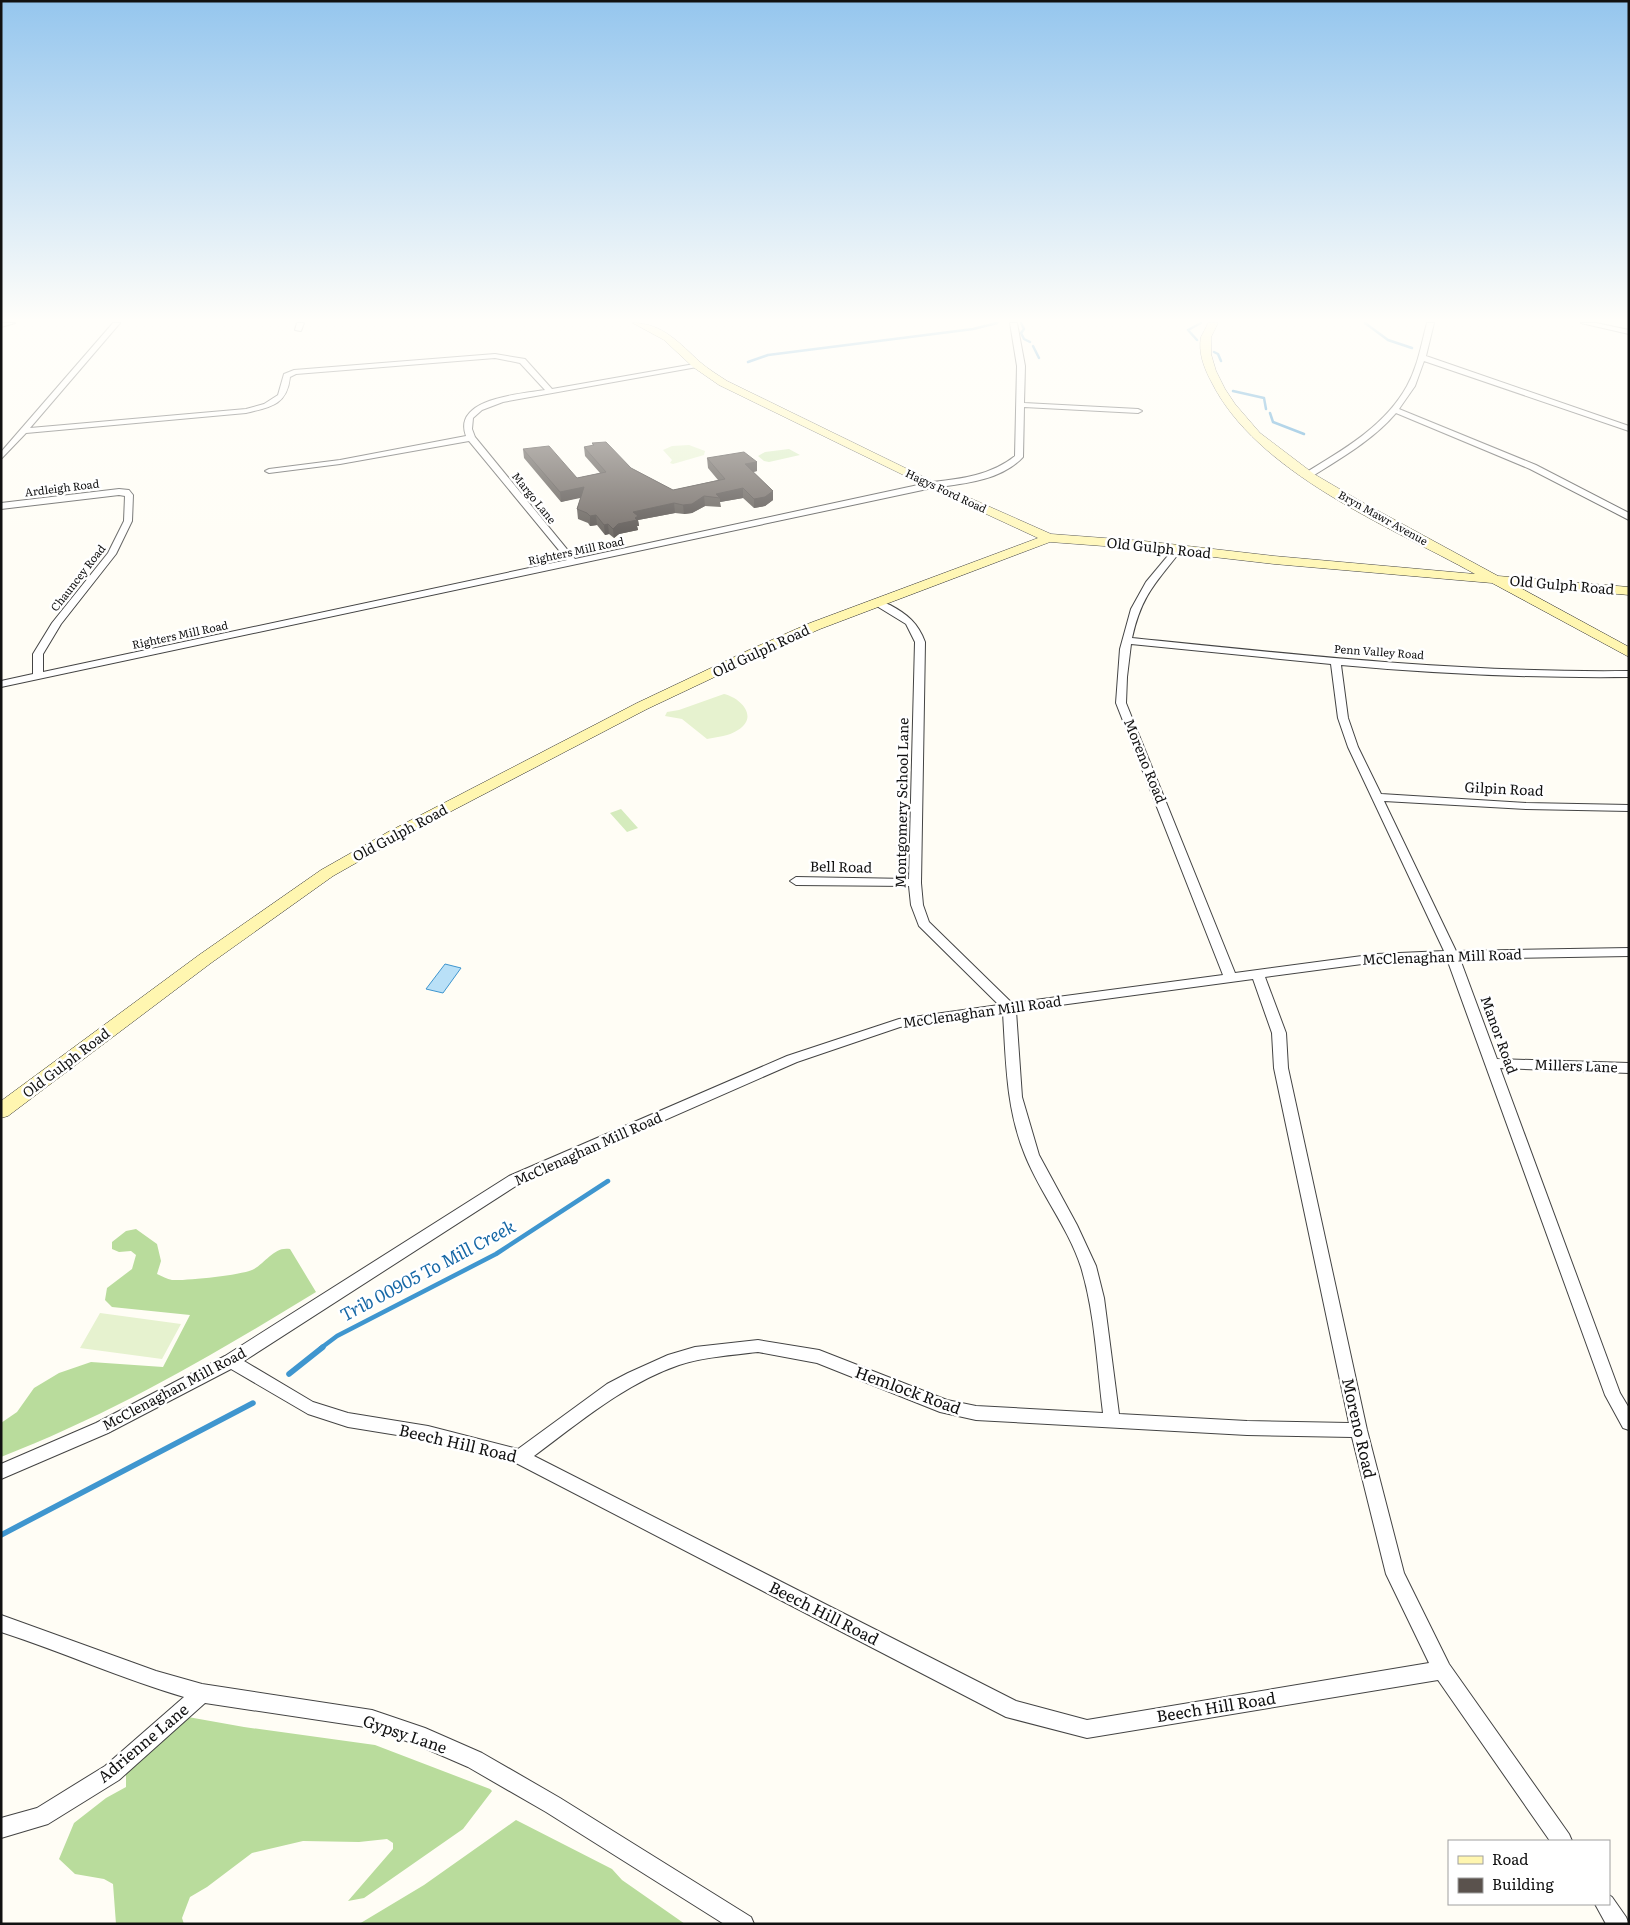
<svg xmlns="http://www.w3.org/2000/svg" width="1630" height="1925" font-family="Literata,serif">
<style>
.green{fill:#d5ebbd}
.forest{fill:#b9dc9c}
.pitch{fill:#e6f2cf}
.water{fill:#b9e0f7;stroke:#3f96cf}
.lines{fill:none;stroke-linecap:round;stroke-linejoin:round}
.stream-far2{stroke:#3f96cf;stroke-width:2.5}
.stream-far1{stroke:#3f96cf;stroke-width:4.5}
.stream{stroke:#3f96cf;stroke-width:5.5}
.street-casing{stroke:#444;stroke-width:2}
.secondary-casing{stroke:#333;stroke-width:1}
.street{fill:#fff;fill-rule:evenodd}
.secondary{fill:#fff6b0;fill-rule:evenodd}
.wall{fill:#4d4742}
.shaded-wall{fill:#3f3936}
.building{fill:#5a524d;stroke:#3f3936}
.labels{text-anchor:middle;stroke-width:5;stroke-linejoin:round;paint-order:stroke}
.far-street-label{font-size:11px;fill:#111;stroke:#fff}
.street-label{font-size:14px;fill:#111;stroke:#fff}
.near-street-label{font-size:16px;fill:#111;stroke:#fff}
.near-water-label{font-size:18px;font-style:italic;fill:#1768a6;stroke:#fff}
</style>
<rect width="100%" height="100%" fill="#fffdf5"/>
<path class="green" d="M789 449 800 455 769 462 764 461 758 456 765 452Z
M621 809 638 828 627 832 610 813Z"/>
<path class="forest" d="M136 1229 157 1244 161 1261 157 1274C162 1276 167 1279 172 1280 184 1281 245 1275 254 1269 266 1262 275 1246 290 1249L316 1292C215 1354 112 1414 1 1457V1423L17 1412 34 1388 59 1373 91 1362 163 1367 190 1315 112 1307 105 1300 107 1288 132 1269 136 1255 131 1251 119 1252 112 1249V1242L126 1231Z
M188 1717 244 1727 375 1745 490 1789 492 1791 463 1829 364 1898 348 1901 393 1849V1843L387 1839 359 1842 303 1841 252 1853 207 1887 190 1897 182 1918 184 1924H116L113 1884 104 1879 75 1874 59 1859 74 1823 106 1798 126 1787V1774Z
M516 1820 612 1869 622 1880 685 1924H359L424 1885Z"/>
<path class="pitch" d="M689 445 705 451 704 455 673 464 670 463 672 460 663 450 672 446Z
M724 694C741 698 759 717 738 730 729 736 718 737 707 739L682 719 665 716 667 712 679 710Z
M100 1313 181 1324 162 1359 80 1348Z"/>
<path class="water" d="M445 964 461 968 443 993 426 989Z"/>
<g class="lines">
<path class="stream-far2" d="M1021 323 1024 329 1021 333 1024 339 1030 342
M1365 323 1388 340 1412 348
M1197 340 1188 330 1201 323
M1033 346 1039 358
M1214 352 1218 354 1221 361
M748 362 768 355 973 329 997 323
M1233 391 1264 398 1266 409
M1270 413 1273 422 1304 434"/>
<path class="stream-far1" d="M321 1348 337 1336 496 1254 608 1181"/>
<path class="stream" d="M289 1374 323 1347
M1 1535 253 1403"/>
<g class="street-casing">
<path id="street" d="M1 323H15L1 327Z
M113 323H120L30 428 246 409 264 404 278 395 284 374 294 370 495 354 525 359 552 389 700 363V367H697L503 402 482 410 473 418 472 429 475 437 575 559 932 482C962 479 991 475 1015 456L1017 366 1010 323H1017L1025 366 1024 403 1138 409 1142 411 1138 413 1024 407 1023 457C1001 481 962 484 932 488L1 687V681L33 674V654L52 623 108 553 124 521 125 496 119 495 1 509V503L119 489 129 490 133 495 132 521 116 554 61 624 43 654V672L567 560 469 441 340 464 269 473 265 471 269 469 340 460 466 436C452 398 521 394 545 390L520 363 495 358 296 374 290 377C287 405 271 407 246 413L26 433 1 459V452Z
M297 323H304L301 331 295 330Z
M1427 323H1434L1426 356 1629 426V431L1424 361 1415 386 1399 409 1536 465 1629 513V520L1530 469 1396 413C1373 440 1341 458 1311 477H1305V473C1343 450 1385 426 1407 386 1418 366 1421 345 1427 323Z
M1581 323H1596L1629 330V334Z
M1179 545 1183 548C1157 582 1142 593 1132 638 1298 655 1462 673 1629 671V677C1533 678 1437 674 1341 665L1348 718 1358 747 1381 794 1526 803 1629 805V811L1526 809 1384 801 1456 951 1629 948V956L1460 959 1497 1059 1629 1063V1073L1500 1068 1620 1393 1629 1408V1430L1623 1428 1605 1395 1447 959 1377 962 1265 977 1286 1033 1288 1068 1367 1430 1404 1573 1449 1664 1569 1834 1572 1841H1550L1438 1680 1087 1738 1006 1717 516 1463 428 1440 348 1427 308 1414 231 1369 108 1433 1 1479V1464L96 1423 225 1356 509 1176 787 1056 899 1019 999 1005 919 926 911 905 909 886 796 885 790 881 796 877 909 879 915 642 906 624 875 605V601C881 600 884 603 890 605 907 614 918 623 925 642L921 883 923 905 929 922 1012 1003 1223 975 1116 703 1120 649 1131 609 1146 582 1176 546ZM1131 644 1331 664 1338 718 1348 747 1444 951 1377 954 1235 973 1126 703 1127 677ZM1253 979 1272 1033 1274 1068 1349 1423 1247 1421 1119 1414 1104 1298 1096 1266 1077 1225 1039 1155 1022 1097 1016 1011ZM1003 1013C1006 1061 1006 1109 1025 1155 1040 1193 1068 1227 1081 1267 1095 1313 1097 1365 1103 1413L976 1406 947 1400 819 1350 758 1340 695 1347 668 1355 628 1373 607 1384 518 1449 428 1426 348 1413 313 1402 244 1361 519 1184 797 1062 900 1027ZM758 1352 817 1363 940 1412 976 1420 1247 1435 1352 1437 1386 1574 1429 1663 1087 1720 1016 1701 534 1456C580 1422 624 1384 679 1365 704 1357 732 1355 758 1352Z
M1 1615 156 1671 202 1684 372 1710 425 1728 482 1753 560 1798 751 1917 754 1924H724L546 1812 468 1767 422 1747 372 1728 205 1703 119 1780 48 1824 1 1838V1818L37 1808 105 1766 184 1697C122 1679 63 1652 1 1632Z
M1609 1895 1612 1897 1626 1917 1629 1924H1606L1595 1904H1609Z"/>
</g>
<g class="secondary-casing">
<path id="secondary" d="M633 323C663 323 680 344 700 362 708 369 718 375 727 381L936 483 1051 534 1144 541 1274 556 1475 574C1389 526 1256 473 1211 381 1204 368 1198 352 1201 337 1203 333 1206 328 1208 323H1218L1211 337V354L1216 371 1225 389 1235 404 1260 433 1314 474 1360 501 1498 576 1629 587V595L1515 585 1629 647V657L1492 583 1274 564 1144 549 1050 542 820 629 759 656 647 709 400 838 333 876 211 963 8 1116 1 1118V1101L199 955 321 870 388 832 637 703 749 650 810 623 1038 538 928 487 719 385 693 367 664 340Z"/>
</g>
<use href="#street" class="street"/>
<use href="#secondary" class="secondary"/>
</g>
<path class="wall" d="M592 443 631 468 673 490 718 480 708 468 707 458 757 462V471L753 472 773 491V500L765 506 754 508 743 498 720 502 721 507 705 506 692 513 684 514 675 513 638 520 639 526H637L638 530 619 534 614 538 609 534 605 535 597 525 590 526 588 523 578 519 577 509 581 497 561 502 524 458 523 449 577 478 600 473 585 456 584 447 593 446Z"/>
<path class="shaded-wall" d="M757 462V471L745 474V464Z
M584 487 585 497 561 502 560 492Z
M743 488V498L720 502V498L716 494Z
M773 491V500L765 506 754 508V499Z
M704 496 705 506 692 513 684 514 683 505Z
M674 503 675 513 638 520 639 526H637L638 530 619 534 614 538 613 529 633 512Z
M596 515 597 525 590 526V516Z
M608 524 609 534 605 535 604 525Z"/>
<path class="building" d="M606 442 631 468 673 490 725 479 707 458 744 452 757 462 745 464 773 491 765 497 754 499 743 488 716 494 720 498 704 496 692 504 683 505 674 503 633 512 638 516 635 518 637 520 618 524 613 529 608 524 604 525 596 515 590 516 587 513 577 509 584 487 560 492 523 449 549 446 577 478 606 472 584 447 594 445 592 443Z"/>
<linearGradient id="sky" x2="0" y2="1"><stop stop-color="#95c6ee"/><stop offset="0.54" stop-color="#fffefa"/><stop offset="1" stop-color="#fffefa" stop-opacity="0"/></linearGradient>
<rect width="1630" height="593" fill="url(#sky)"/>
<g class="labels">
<g class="far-street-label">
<text transform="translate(62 488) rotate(-7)" y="4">Ardleigh Road</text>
<text transform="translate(946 491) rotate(25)" y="4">Hagys Ford Road</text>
<text transform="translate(534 498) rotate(51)" y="4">Margo Lane</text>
<text transform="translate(1383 518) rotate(29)" y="4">Bryn Mawr Avenue</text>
<text transform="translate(576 551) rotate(-12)" y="4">Righters Mill Road</text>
<text transform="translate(78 578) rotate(-52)" y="4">Chauncey Road</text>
<text transform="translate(180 635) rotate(-12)" y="4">Righters Mill Road</text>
<text transform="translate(1379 652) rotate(4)" y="4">Penn Valley Road</text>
</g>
<g class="street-label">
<text transform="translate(1159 548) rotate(6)" y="5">Old Gulph Road</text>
<text transform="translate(1562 585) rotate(5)" y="5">Old Gulph Road</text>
<text transform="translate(761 651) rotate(-25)" y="5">Old Gulph Road</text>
<text transform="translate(1145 761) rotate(68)" y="5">Moreno Road</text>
<text transform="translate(1504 789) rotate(3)" y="5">Gilpin Road</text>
<text transform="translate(902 803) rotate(-89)" y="5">Montgomery School Lane</text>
<text transform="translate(400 833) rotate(-28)" y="5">Old Gulph Road</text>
<text transform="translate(841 867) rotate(1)" y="5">Bell Road</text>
<text transform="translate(1442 957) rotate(-2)" y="5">McClenaghan Mill Road</text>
<text transform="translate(982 1012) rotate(-8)" y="5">McClenaghan Mill Road</text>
<text transform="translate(1499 1035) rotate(70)" y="5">Manor Road</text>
<text transform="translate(66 1063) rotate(-37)" y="5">Old Gulph Road</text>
<text transform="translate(1576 1066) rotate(2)" y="5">Millers Lane</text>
<text transform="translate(588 1149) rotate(-24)" y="5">McClenaghan Mill Road</text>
<text transform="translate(174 1389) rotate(-28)" y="5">McClenaghan Mill Road</text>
</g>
<g class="near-street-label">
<text transform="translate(908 1390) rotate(20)" y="6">Hemlock Road</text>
<text transform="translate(1359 1428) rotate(77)" y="6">Moreno Road</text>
<text transform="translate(458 1443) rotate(13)" y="6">Beech Hill Road</text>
<text transform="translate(824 1613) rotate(27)" y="6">Beech Hill Road</text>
<text transform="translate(1216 1707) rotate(-9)" y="6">Beech Hill Road</text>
<text transform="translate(405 1734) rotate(19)" y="6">Gypsy Lane</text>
<text transform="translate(143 1743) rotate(-40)" y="6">Adrienne Lane</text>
</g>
<g class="near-water-label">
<text transform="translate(428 1271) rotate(-28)" y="6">Trib 00905 To Mill Creek</text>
</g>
</g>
<rect width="1630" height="1925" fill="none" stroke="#111111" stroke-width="5"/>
<rect x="1448" y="1840" width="162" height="65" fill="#ffffff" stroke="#a0a0a0"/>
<rect x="1458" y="1856" width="25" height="8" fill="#fff6b0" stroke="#a0a0a0"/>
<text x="1492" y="1865" font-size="15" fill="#111111">Road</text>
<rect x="1458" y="1878" width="25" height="15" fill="#5a524d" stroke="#a0a0a0"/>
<text x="1492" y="1890" font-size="15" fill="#111111">Building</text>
</svg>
